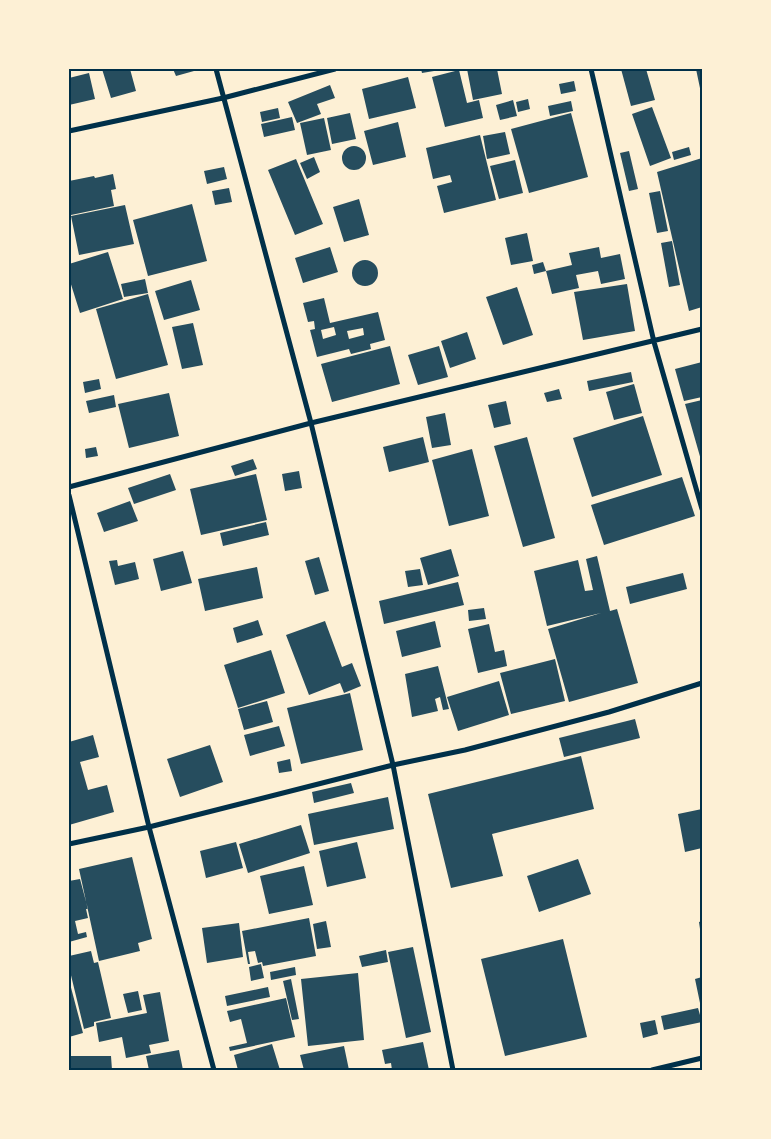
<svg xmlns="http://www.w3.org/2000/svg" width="771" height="1139" font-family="Jost,sans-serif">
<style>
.building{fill:#264d5e;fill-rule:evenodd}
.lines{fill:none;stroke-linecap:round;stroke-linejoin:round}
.minor{stroke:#003049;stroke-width:5}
.neatline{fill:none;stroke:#003049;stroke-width:2}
</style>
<rect width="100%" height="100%" fill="#fdf0d5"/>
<path class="building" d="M102 69H130L136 91 111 98Z
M173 69H193L194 71 176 76Z
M421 69H440V70L422 73Z
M467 69H497L502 94 473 100Z
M621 69H646L655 100 631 106Z
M696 69H702V92L701 93Z
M459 70 467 103 479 100 483 118 445 127 432 77Z
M89 73 95 99 69 105V78Z
M408 77 416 108 369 119 362 89Z
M574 81 576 91 561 94 559 84Z
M330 85 335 98 317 104 321 114 297 123 288 102Z
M528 99 530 109 518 112 516 102Z
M513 100 517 116 500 120 496 105Z
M571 101 573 111 550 116 548 106Z
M652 107 671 158 650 166 632 114Z
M278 108 280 118 262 122 260 112Z
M350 113 356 139 332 144 327 118Z
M571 113 588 177 529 193 511 129Z
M292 117 295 130 264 137 261 124Z
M324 118 331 150 307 155 300 123Z
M398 122 406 157 373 165 364 131Z
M505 132 510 154 487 159 483 136Z
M480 135 496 200 444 213 437 186 452 182 450 175 433 179 426 148Z
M342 158a12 12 0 1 1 24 0a12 12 0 1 1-24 0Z
M689 147 691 155 674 160 672 152Z
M629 151 638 189 629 191 620 153Z
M314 157 320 172 307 179 300 163Z
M702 158V307L689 311 657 172Z
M296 159 323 224 295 235 268 170Z
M515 160 523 193 499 199 490 166Z
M224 167 227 179 207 184 204 171Z
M113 174 116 189 111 190 114 206 71 215 69 204V181L94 176 95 178Z
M229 188 232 202 215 205 212 191Z
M660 191 668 231 657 233 649 193Z
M359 199 369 235 344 242 333 207Z
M192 204 207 261 148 276 133 220Z
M125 205 134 244 79 255 71 216Z
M527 233 533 261 511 265 505 238Z
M672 241 680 285 669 287 661 243Z
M330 247 338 272 303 283 295 258Z
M599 247 601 258 620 254 625 279 601 284 598 271 576 275 579 288 552 294 546 271 572 265 569 253Z
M108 252 123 299 80 313 69 278V264Z
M352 273a13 13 0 1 1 26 0a13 13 0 1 1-26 0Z
M543 262 546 271 534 274 532 265Z
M145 279 148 293 124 297 121 284Z
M191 280 200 310 164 320 155 291Z
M627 284 635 331 583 340 574 292Z
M517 287 533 335 503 345 486 297Z
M148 294 168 365 116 379 96 309 124 301 125 303 124 301Z
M324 298 330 323 378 312 385 340 370 344 371 349 351 354 349 349 317 357 310 330 315 329 314 321 308 322 303 303ZM334 327 336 335 323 339 321 330ZM363 328 364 335 349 339 347 331Z
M193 323 203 365 182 369 172 327Z
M467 332 476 359 450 368 441 341Z
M390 346 400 384 332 402 321 364Z
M439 346 448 377 418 385 408 355Z
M702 362V397L684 401 675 369Z
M631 372 633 382 589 391 587 381Z
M99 379 101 389 85 393 83 382Z
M634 384 642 413 614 420 606 392Z
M559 389 562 399 547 402 544 393Z
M169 393 179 436 129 448 118 404Z
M114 395 116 407 89 413 86 401Z
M702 400V459L701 460 685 404Z
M506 401 511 424 494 428 488 405Z
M445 413 451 445 432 448 426 417Z
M643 416 662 475 592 497 573 438Z
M423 437 429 462 389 472 383 447Z
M527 437 555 538 523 547 494 446Z
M96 447 98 456 86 458 85 449Z
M472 449 489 516 449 526 432 460Z
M253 459 257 469 235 476 231 466Z
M299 471 302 488 285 491 282 474Z
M170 474 176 490 134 504 128 488Z
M256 474 267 520 201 535 190 489Z
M682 477 695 516 604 545 591 505Z
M130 501 138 521 104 532 97 513Z
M266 522 269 535 223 546 220 533Z
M451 549 459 576 428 585 420 558Z
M183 551 192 583 161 591 153 559Z
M597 556 610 611 617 609 638 683 569 702 548 629 601 613 547 626 534 571 578 560 585 591 593 590 586 559Z
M319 557 329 591 315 595 305 561Z
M117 560 118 566 135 562 139 579 115 585 109 561Z
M257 567 263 598 205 611 198 579Z
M420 569 423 585 408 587 405 571Z
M683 573 687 589 630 604 626 587Z
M458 582 464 605 384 624 379 601Z
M484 608 486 619 469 621 468 610Z
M258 620 263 635 237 643 233 628Z
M325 621 342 667 352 663 361 686 344 693 340 683 309 695 286 635Z
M435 621 441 647 402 657 396 631Z
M489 624 495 652 504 650 507 666 478 673 468 629Z
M271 650 285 693 238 708 224 665Z
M555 659 565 701 511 714 500 673Z
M438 666 449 709 443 710 440 697 435 699 438 711 412 717 405 674Z
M499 681 509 715 458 731 447 697Z
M350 693 363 750 301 764 287 708Z
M267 701 273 722 244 730 238 709Z
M635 719 640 738 564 757 559 738Z
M279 726 285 746 250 756 244 735Z
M93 735 99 757 80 762 88 790 107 785 114 812 69 825V742Z
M210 745 223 782 180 797 167 759Z
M581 756 594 809 492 834 503 876 451 888 428 794Z
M290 759 292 771 279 773 277 762Z
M351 783 354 793 314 803 312 792Z
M388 797 394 829 314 845 308 814Z
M702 809V848L685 852 678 814Z
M301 825 310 853 248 873 239 844Z
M236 842 243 868 206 878 200 851Z
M357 842 366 878 327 887 319 851Z
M132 857 152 939 138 943 140 951 99 961 79 869Z
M578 859 591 894 539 912 527 876Z
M304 866 313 905 269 914 260 876Z
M80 879 88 909H86L88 918 75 921 78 934 86 932 87 937 69 942V881Z
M309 918 316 956 263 966 262 962 258 963 255 951 248 952 250 964H248L242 931Z
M326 921 331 947 317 949 313 924Z
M702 921V935L701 936 699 922Z
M239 923 243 957 207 963 202 928Z
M563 939 587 1037 505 1056 481 959Z
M413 947 431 1032 406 1038 388 952Z
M386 950 388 962 362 967 359 956Z
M91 951 94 963 98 962 111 1018 94 1022V1026L84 1029 69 967V956Z
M261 964 264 978 251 981 249 967Z
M295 967 296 975 271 980 270 972Z
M358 973 364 1040 308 1046 301 979Z
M702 977V1002L700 1003 695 979Z
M291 979 299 1019 292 1020 283 981Z
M69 980 83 1033 69 1037Z
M268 987 270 997 227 1006 225 996Z
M138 991 142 1010 128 1013 123 994Z
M160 992 169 1041 149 1045 151 1053 126 1058 122 1037 99 1042 96 1023 147 1013 143 995Z
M286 998 295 1037 230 1051 229 1047 247 1043 241 1019 230 1022 227 1011Z
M698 1008 702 1022 664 1030 661 1016Z
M655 1020 658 1034 643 1038 640 1023Z
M423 1042 429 1070H392L391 1063 385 1064 382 1050Z
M272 1044 280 1070H238L234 1055Z
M344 1046 349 1070H304L300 1055Z
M179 1050 183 1070H149L146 1056Z
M69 1056H111L112 1070H69Z"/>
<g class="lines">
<path class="minor" d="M216 69 311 423 393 765 453 1070
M591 69 654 342 702 509
M69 131 223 98 335 69
M69 487 311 423 702 329
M69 495 149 827 214 1070
M69 844 149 827 393 765 465 750 609 712 702 683
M652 1070 702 1058"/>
</g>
<rect width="771" height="1139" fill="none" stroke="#fdf0d5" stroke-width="140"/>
<rect x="70" y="70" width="631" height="999" class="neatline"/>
</svg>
